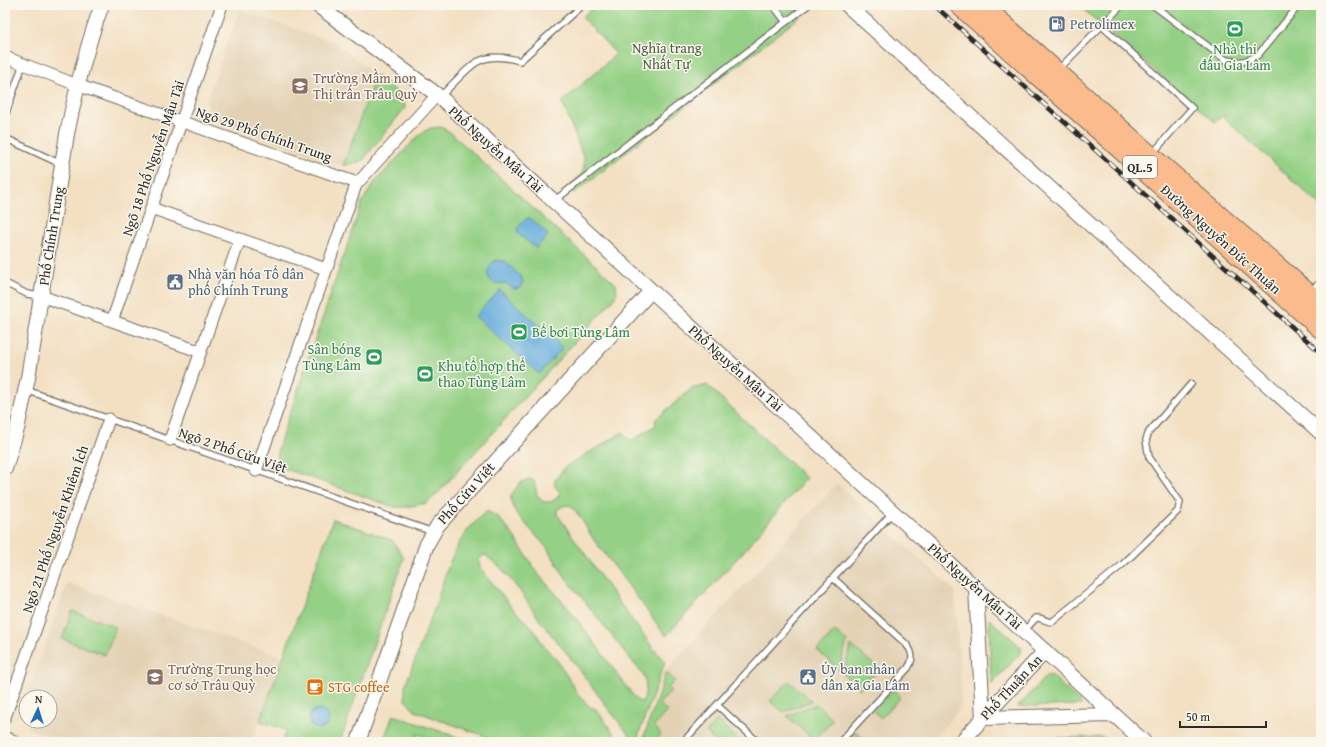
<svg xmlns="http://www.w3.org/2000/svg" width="1326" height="747" font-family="'Gentium Book Plus',serif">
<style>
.built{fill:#e3d1b4}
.green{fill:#94d085;stroke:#607e58}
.water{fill:#67aede;stroke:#496c84}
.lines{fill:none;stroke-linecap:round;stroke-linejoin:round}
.service-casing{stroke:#716a60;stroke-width:8}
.minor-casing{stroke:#716a60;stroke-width:13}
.tertiary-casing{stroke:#716a60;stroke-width:16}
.trunk-casing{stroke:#716a60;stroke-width:21}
.service{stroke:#fff;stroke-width:5.5}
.minor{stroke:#fff;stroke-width:11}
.tertiary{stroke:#fff;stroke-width:14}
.trunk{stroke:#fbbb8c;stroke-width:19}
.rail-casing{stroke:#2b2b2b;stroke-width:4.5}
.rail{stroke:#fbf7ec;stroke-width:3;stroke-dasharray:9;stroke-linecap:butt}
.labels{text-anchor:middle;stroke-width:3;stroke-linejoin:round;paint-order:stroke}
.shield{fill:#fbf7ec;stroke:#696865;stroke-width:1}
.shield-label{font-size:13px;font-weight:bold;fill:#2b2b2b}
.service-label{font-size:14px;fill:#4e5e75;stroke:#fbf7ec;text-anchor:start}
.park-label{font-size:14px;fill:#4a5d46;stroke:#fbf7ec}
.leisure-label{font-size:14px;fill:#27864d;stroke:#fbf7ec;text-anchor:start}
.education-label{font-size:14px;fill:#785e54;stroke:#fbf7ec;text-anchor:start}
.street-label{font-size:14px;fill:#2b2b2b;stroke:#fbf7ec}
.food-label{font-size:14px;fill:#c56008;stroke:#fbf7ec;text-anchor:start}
</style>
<rect width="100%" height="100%" fill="#fbf7ec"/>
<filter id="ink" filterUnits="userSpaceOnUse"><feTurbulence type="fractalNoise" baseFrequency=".025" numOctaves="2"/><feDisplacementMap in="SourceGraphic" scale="8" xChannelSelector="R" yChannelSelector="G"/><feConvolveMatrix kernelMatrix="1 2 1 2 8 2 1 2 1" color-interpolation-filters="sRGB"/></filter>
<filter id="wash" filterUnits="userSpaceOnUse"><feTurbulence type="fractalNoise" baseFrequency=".012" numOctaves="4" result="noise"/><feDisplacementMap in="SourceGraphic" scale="16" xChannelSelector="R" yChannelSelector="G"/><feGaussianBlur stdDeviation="0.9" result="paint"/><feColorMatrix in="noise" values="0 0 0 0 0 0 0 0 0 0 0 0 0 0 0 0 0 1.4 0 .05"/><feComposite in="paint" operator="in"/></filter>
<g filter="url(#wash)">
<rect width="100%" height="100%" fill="#f3e0c3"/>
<path class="built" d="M239 10 336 43 403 97 405 108 362 161 343 166 212 118 206 102Z
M837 484 955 591 962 707 930 742H642L666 672 672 664Z
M67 583 283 657 252 742H68L30 729 26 721H50V697H27Z"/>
<path class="green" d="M596 5H815L574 193 568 187C578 178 586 174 584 158L562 102 616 54 582 17Z
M1078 5H1321V206L1222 116 1215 122Z
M376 75 403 97 405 108 362 161 343 166Z
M441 127 450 132 616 284 617 292 614 299 438 493 427 503 406 507H394L283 468C278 461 277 456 278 448L362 202 374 183 421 133 431 128Z
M707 385 806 478 743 552 666 636 602 550C589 537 584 518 570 505L563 506 557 510V514L613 594 653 648 665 662 636 742H623H626L629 735 611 712 569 656 541 622 520 591 500 567 485 555 482 556 479 560 480 568 515 611 533 628 543 645 559 663 578 694 590 707 596 709 620 742H501L415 711 405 700V686C414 661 424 637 433 612 447 572 452 539 487 511L498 517 513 535 539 575 570 610 635 698 638 701 642 702C646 695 647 684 644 676L566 578 547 548 516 513 511 501V495L520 483 529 479 534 481 537 495 543 502H551L557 498 560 492 555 487V480L565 467 623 432 629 440H632L656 425 655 420 691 389Z
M333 519 392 540 404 558 340 742H282L286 730 260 721Z
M72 611 116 627 105 655 62 639Z
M989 619 1020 646 1022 649 1021 653 991 684Z
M835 631 847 641 839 670 817 650Z
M851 645 879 669 860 689 843 674Z
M666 672 675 681 668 688 671 691 659 704 667 711 654 726 661 734 654 742H642Z
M1049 675 1053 676 1082 705 1018 707 1046 676Z
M789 681 812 701 783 712 770 701Z
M892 691H896L899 694V699L881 718 873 711Z
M816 704 833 720 814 740 787 716Z
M393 715 471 742H441L417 734 414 742H383Z
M717 720 741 742H716L706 733Z
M855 731 863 738 860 742H845Z
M1102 737 1116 742H999L1005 739Z"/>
<path class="water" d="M528 218H530L547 233V237L536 248 518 234C515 228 523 221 528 218Z
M496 260 505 261 522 278C524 284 521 289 514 289 512 288 509 285 506 284 502 282 497 285 493 282 484 277 488 265 496 260Z
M500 290 563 348 539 374 475 316Z
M309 719a10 10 0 1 1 20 0a10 10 0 1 1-20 0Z"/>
</g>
<g filter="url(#ink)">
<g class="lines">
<g class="service-casing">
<path id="service" d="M773 5 786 22
M1153 5 1226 60C1240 63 1246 62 1258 55L1299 5
M1102 26 1192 108 1153 153
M1058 70 1122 5
M441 96C449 88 468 67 477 62 490 55 507 57 520 61L582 5
M5 116 23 64
M5 138 61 164
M554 201 808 5
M5 283 27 294 40 296
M26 390 433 532
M833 578 906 644C913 652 914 659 908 668L840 742
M1024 631 1036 618C1042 617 1046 622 1052 622L1122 565 1178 511 1180 502 1149 457 1146 440 1149 432 1191 384
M717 705 758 742
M683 742 893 512"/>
</g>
<g class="minor-casing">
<path id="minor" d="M5 57 77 85 357 183
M151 208 326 269
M1310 295 1321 285
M41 296 201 352
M112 321 222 5
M170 440 240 239
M256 471 356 185 437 95
M5 717 109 419"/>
</g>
<g class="tertiary-casing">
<path id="tertiary" d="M317 5 440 97 1144 742
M847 5 1321 433
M5 469 17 429 28 378 67 134C76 90 86 47 102 5
M976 588 983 718
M983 718 1114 715
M5 739 13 742
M358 742 427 544 438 525 651 291
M961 742 1045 651"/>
</g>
<g class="trunk-casing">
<path id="trunk" d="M959 5 1321 329
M982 5 1151 156 1310 295 1313 304 1321 311"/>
</g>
<use href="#service" class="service"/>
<use href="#minor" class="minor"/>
<use href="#tertiary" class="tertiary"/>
<use href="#trunk" class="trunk"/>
<g class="rail-casing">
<path id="rail" d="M934 5 1321 353"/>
</g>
<use href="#rail" class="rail"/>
</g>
</g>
<defs>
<g id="fuel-square" transform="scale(0.9)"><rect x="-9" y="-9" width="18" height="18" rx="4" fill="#5c6f8a" stroke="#fbf7ec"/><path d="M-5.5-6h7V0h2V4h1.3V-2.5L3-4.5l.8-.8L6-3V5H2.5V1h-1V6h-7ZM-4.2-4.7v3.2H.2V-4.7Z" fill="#fff"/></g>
<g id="stadium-square" transform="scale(0.9)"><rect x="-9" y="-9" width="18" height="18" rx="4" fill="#2e9e5b" stroke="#fbf7ec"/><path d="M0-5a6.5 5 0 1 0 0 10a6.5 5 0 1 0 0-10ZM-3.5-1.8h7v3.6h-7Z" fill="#fff"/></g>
<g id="school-square" transform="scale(0.9)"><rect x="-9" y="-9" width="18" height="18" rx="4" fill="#8d6e63" stroke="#fbf7ec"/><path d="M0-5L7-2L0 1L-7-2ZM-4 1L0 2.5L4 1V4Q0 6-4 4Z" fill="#fff"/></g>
<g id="civic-square" transform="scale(0.9)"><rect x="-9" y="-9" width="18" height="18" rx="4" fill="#5c6f8a" stroke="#fbf7ec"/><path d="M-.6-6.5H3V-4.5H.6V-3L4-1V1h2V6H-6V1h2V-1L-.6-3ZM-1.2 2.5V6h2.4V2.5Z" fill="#fff"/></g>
<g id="cafe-square" transform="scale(0.9)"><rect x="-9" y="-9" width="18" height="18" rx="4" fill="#e8710a" stroke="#fbf7ec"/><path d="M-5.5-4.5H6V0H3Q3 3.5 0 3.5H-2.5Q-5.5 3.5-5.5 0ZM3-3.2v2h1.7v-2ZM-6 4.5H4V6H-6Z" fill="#fff"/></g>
</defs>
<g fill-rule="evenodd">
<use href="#fuel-square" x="1057" y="24"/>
<use href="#stadium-square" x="1235" y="29"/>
<use href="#school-square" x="300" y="86"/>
<use href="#civic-square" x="175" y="282"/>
<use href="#stadium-square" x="519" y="332"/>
<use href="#stadium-square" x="374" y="357"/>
<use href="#stadium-square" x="425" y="374"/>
<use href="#school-square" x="155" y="677"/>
<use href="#civic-square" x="808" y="677"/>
<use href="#cafe-square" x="315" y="687"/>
</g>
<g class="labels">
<rect class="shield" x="1123" y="156" width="34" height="22" rx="3"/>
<g class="shield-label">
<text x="1140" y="172">QL.5</text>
</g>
<g class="service-label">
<text x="1070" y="29">Petrolimex</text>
<text x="188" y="279">Nhà văn hóa Tổ dân<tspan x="188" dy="16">phố Chính Trung</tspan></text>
<text x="821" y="674">Ủy ban nhân<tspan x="821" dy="16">dân xã Gia Lâm</tspan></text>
</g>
<g class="park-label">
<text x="667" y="53">Nghĩa trang<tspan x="667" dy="16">Nhất Tự</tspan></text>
</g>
<g class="leisure-label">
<text x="1235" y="54" text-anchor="middle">Nhà thi<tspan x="1235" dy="16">đấu Gia Lâm</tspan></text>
<text x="532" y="337">Bể bơi Tùng Lâm</text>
<text x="361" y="354" text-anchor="end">Sân bóng<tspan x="361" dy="16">Tùng Lâm</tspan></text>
<text x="438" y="371">Khu tổ hợp thể<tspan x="438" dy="16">thao Tùng Lâm</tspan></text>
</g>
<g class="education-label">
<text x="313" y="83">Trường Mầm non<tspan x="313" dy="16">Thị trấn Trâu Quỳ</tspan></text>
<text x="168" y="674">Trường Trung học<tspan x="168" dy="16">cơ sở Trâu Quỳ</tspan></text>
</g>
<g class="street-label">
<text transform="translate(264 134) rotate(19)" y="5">Ngõ 29 Phố Chính Trung</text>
<text transform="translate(496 149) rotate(42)" y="5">Phố Nguyễn Mậu Tài</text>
<text transform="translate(153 158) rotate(-71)" y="5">Ngõ 18 Phố Nguyễn Mậu Tài</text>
<text transform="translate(51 236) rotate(-81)" y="5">Phố Chính Trung</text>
<text transform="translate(1221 239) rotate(42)" y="5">Đường Nguyễn Đức Thuận</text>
<text transform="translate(736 368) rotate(42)" y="5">Phố Nguyễn Mậu Tài</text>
<text transform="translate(233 450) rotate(19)" y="5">Ngõ 2 Phố Cửu Việt</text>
<text transform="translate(466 493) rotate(-48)" y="5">Phố Cửu Việt</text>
<text transform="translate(55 529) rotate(-71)" y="5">Ngõ 21 Phố Nguyễn Khiêm Ích</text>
<text transform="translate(975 586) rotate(42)" y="5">Phố Nguyễn Mậu Tài</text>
<text transform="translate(1011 687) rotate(-47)" y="5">Phố Thuận An</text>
</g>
<g class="food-label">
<text x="328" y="692">STG coffee</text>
</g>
</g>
<rect width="1326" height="747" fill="none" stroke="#fbf7ec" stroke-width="20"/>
<g transform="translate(38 709) rotate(4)"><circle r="19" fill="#fbf7ec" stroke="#a8a59f"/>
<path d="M0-3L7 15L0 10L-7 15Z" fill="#1f6fb2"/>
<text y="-6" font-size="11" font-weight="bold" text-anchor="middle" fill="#2b2b2b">N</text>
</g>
<path d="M1180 721v6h86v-6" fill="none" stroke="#2b2b2b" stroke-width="2"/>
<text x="1186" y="721" font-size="12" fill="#2b2b2b" stroke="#fbf7ec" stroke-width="3" paint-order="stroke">50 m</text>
</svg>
